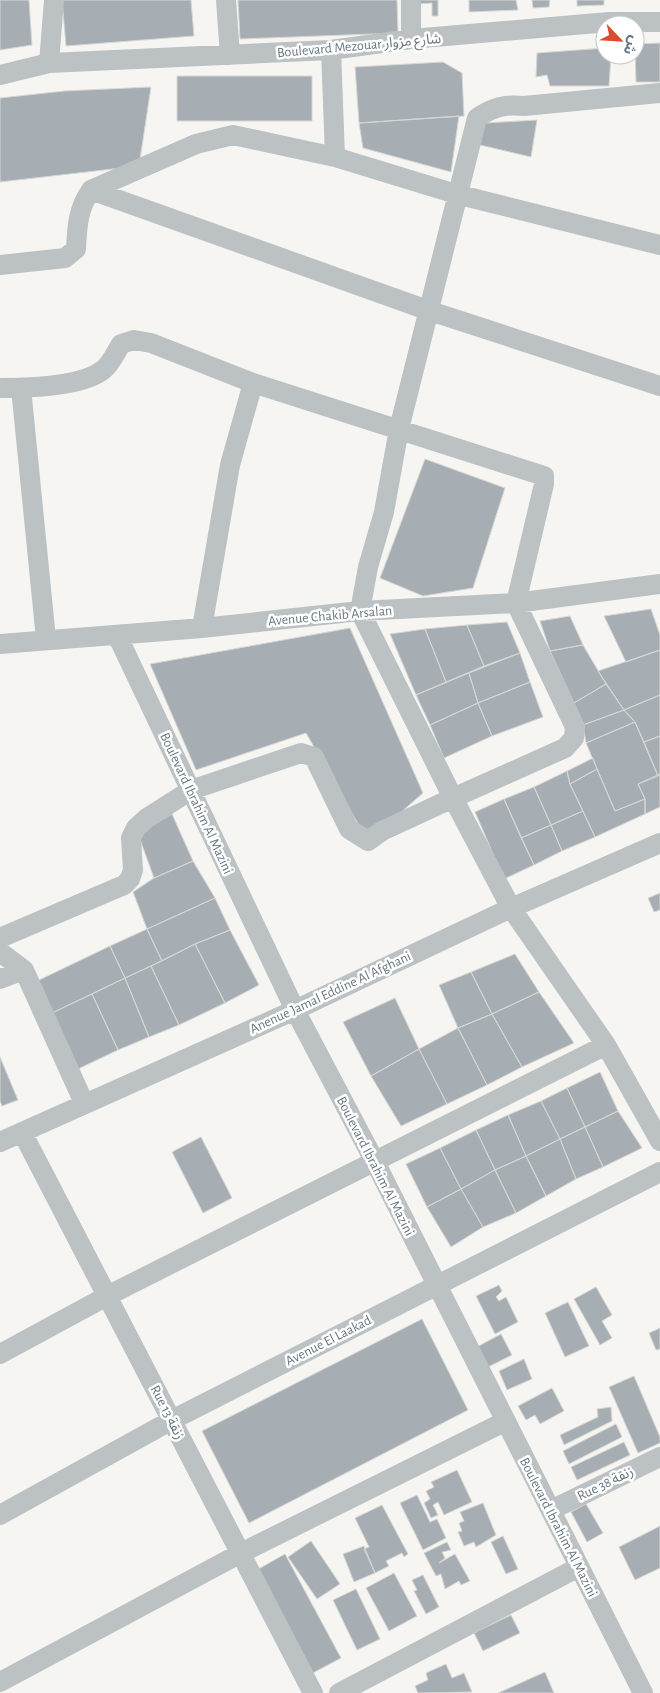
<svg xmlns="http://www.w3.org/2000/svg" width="660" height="1693" font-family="'Alegreya Sans','Noto Sans Arabic',sans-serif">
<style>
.building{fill:#a6aeb3;stroke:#d7d7d5}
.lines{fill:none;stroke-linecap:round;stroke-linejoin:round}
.street{stroke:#bcc1c4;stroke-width:20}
.labels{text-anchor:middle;stroke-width:5;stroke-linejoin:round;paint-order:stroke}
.street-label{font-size:14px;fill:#667782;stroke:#fff}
</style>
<rect width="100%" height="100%" fill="#f6f5f2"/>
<path class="building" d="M0 0H29L32 45 0 50Z
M62 0H191L194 36 66 46Z
M238 0H397L398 33 240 39Z
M420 0H438V16H432V3L419 4Z
M469 0H516L518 10 469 12Z
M532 0H550L549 7 533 8Z
M577 0H604V5L577 6Z
M660 43V82H636L635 44Z
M605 48V55H611L609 86H550L547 75 536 77 537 53Z
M443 62 462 73 464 116 359 123 355 67Z
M177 76H312V121H177Z
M151 87 139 166 0 182V98L64 91Z
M459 116 451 172 363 148 359 123Z
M537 120 531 157 480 145 485 123Z
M425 459 505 488 473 588 423 596 380 578Z
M651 609 660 635V650L626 662 604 616Z
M570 616 583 645 550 651 540 621Z
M507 622 520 653 484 666 467 625Z
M467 625 484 666 446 682 425 629Z
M350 628 423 793 368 841 306 733 196 770 150 664Z
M425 629 446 682 416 695 390 634Z
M583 645 606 684 574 703 550 651Z
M660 650V695L624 710 598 671Z
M520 653 530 682 478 703 469 673Z
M469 673 478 703 430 725 416 695Z
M530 682 543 717 492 736 478 703Z
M606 684 624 710 583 725 574 703Z
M660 695V736L644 742 635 722 624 710Z
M478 703 492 736 444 758 430 725Z
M624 710 635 722 586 743 583 725Z
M635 722 658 776 638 784 645 799 615 811 586 743Z
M660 736V774L658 776 644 742Z
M593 758 597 769 570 784 567 771Z
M597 769 615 811 645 799V814L595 837 570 784Z
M567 771 570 784 583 811 551 825 534 787Z
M660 774V807L645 814V799L638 784Z
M534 787 551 825 521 838 504 799Z
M504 799 534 865 504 879 475 812Z
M583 811 595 837 562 851 551 825Z
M172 814 193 861 154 878 138 834Z
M551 825 562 851 534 865 521 838Z
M193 861 215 898 147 929 133 892 154 878Z
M660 893V910L654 912 648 898Z
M215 898 230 930 195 944 162 961 147 929Z
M147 929 162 961 125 978 110 946Z
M230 930 259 985 225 1003 195 944Z
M195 944 225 1003 179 1025 151 966Z
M110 946 125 978 52 1013 37 981Z
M515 954 539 992 492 1014 471 972Z
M151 966 179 1025 149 1037 125 978Z
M471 972 492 1014 458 1028 439 985Z
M125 978 149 1037 118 1050 92 994Z
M539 992 574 1043 522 1067 492 1014Z
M92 994 118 1050 78 1069 52 1013Z
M395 998 419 1049 371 1076 343 1022Z
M492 1014 522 1067 487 1085 458 1028Z
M458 1028 487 1085 447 1104 419 1049Z
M419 1049 447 1104 401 1126 371 1076Z
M0 1057 18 1100 2 1106 0 1101Z
M600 1072 618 1111 585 1127 567 1088Z
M567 1088 585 1127 560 1139 541 1101Z
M541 1101 560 1139 526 1156 508 1115Z
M618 1111 642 1148 603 1167 585 1127Z
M508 1115 526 1156 495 1170 476 1130Z
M585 1127 603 1167 576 1179 560 1139Z
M476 1130 495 1170 461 1189 440 1148Z
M201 1137 232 1198 203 1213 172 1152Z
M560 1139 576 1179 546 1196 526 1156Z
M440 1148 461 1189 427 1207 406 1164Z
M526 1156 546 1196 516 1213 495 1170Z
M495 1170 516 1213 483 1227 461 1189Z
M461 1189 483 1227 451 1247 427 1207Z
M499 1285 502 1291 496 1297 499 1301 506 1297 518 1322 495 1334 476 1296Z
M596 1287 612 1315 602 1321 612 1338 600 1345 574 1299Z
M568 1302 589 1346 565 1357 545 1313Z
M422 1319 468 1410 249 1523 202 1431Z
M660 1328V1349L656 1350 649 1333Z
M501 1334 512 1355 486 1368 475 1348Z
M524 1359 532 1379 507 1390 499 1371Z
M634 1376 660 1437V1443L638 1453 609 1387Z
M552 1388 564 1411 540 1424 535 1415 526 1420 518 1406Z
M611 1407 612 1421 564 1445 560 1435 598 1417 597 1409Z
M616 1424 622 1437 569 1464 563 1451Z
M624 1442 630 1455 577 1480 571 1467Z
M457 1470 472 1502 444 1515 438 1502 433 1505 438 1515 431 1518 424 1503 430 1499 426 1491 434 1487 431 1482Z
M417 1495 430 1522 437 1519 446 1538 423 1550 400 1503Z
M483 1503 496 1535 476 1547 474 1542 464 1546 458 1532 462 1531 459 1523 464 1521 460 1512Z
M586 1504 603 1533 587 1542 571 1512Z
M382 1505 408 1554 404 1557 402 1553 386 1561 389 1566 375 1573 364 1549 369 1547 355 1518Z
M660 1526V1568L635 1580 619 1547Z
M503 1536 518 1569 506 1574 491 1542Z
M311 1541 340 1584 317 1599 288 1557Z
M447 1542 451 1550 442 1552 445 1558 439 1563 455 1554 470 1581 461 1585 459 1581 445 1589 441 1574 436 1576 424 1553Z
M364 1546 375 1573 354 1582 343 1554Z
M285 1554 341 1658 311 1674 255 1571Z
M394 1573 417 1616 389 1631 366 1588Z
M423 1575 439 1607 426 1614 414 1591 417 1590 412 1580Z
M356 1589 380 1639 357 1650 333 1600Z
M511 1615 520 1633 483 1651 474 1633Z
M446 1664 452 1678 464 1673 472 1692 418 1693 415 1686 428 1680 426 1673Z
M545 1672 554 1693H498Z"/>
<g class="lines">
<path class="street" d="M226 0 230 55
M411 0V39
M331 50 335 157
M49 63 54 0
M0 75 49 63 331 50 411 39 609 22H660
M660 93 524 106C505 104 493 107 477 118L399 429 384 512 368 567 360 611 453 798 511 908 606 1045 660 1141
M91 190 430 311 660 386
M0 265 65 258 76 249C77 227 78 208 91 190L196 144 233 135 335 157 456 194 660 245
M0 388C28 388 81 387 103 370 111 364 116 352 121 344L134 340 151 343 253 383 544 476V484L516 603 575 727 574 738 565 748 453 798 382 831 368 841 349 829 314 757 301 753 191 790 147 818 136 828 131 838 133 870 130 879 124 885 0 938
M21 388 46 639
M202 628 230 465 253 383
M117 635 295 1010 375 1162 643 1693
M0 644 202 628 360 611 516 603 660 584
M0 952 24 970 84 1103
M0 979 24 970
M22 1132 313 1693
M0 1142 295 1010 511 908 660 843
M0 1354 107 1296 606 1045
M551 1510 660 1457
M0 1515 172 1420 660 1172
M0 1682 241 1553 506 1421
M339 1693 579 1567"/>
</g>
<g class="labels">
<g class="street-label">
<text transform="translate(359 45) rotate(-5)" y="5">Boulevard Mezouar شارع مزوار</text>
<text transform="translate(330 615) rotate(-5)" y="5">Avenue Chakib Arsalan</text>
<text transform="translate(197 803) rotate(65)" y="5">Boulevard Ibrahim Al Mazini</text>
<text transform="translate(330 992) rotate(-25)" y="5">Anenue Jamal Eddine Al Afghani</text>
<text transform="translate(376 1166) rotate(63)" y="5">Boulevard Ibrahim Al Mazini</text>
<text transform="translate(328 1340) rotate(-27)" y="5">Avenue El Laakad</text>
<text transform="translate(168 1412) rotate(63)" y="5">Rue 13 زنقة</text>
<text transform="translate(605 1483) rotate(-26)" y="5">Rue 38 زنقة</text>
<text transform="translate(559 1527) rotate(63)" y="5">Boulevard Ibrahim Al Mazini</text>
</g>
</g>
<g transform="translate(620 40) rotate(115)"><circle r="24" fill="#ffffff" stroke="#c2c9cd"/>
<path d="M0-4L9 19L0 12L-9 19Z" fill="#d94c2f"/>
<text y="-8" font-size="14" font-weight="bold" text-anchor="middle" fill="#667782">ش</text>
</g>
</svg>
